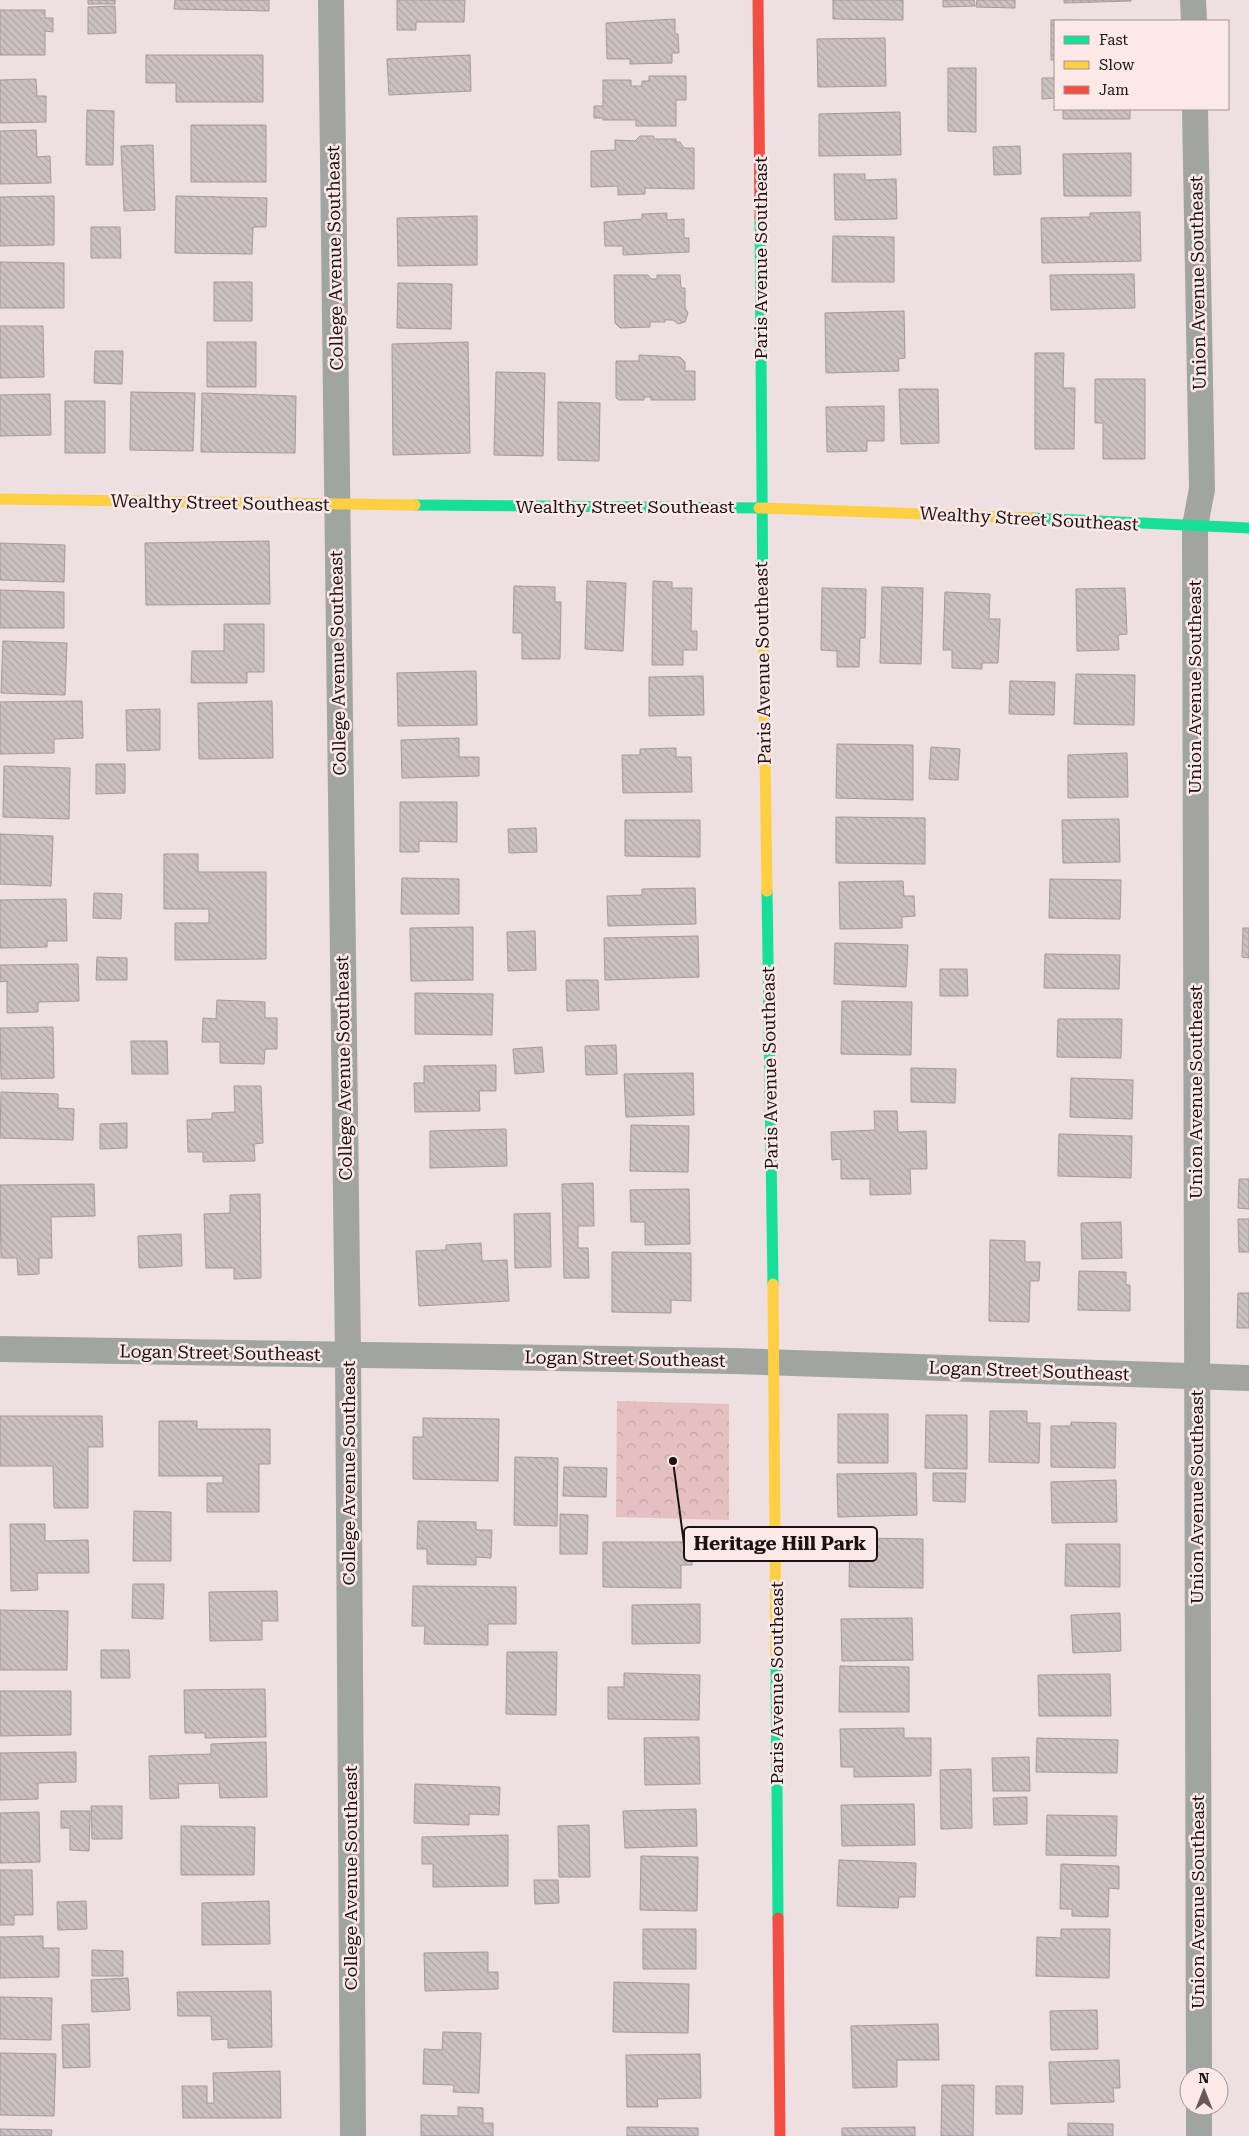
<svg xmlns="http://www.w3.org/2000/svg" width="1249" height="2136" font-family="'Roboto Serif',serif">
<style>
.park{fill:url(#park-crowns)}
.building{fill:url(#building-back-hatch);stroke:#a5999a}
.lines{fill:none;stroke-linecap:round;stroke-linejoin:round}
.street{stroke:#a0a5a2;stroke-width:26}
.fast{stroke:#16e098;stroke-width:11}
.slow{stroke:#ffcf43;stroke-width:11}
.jam{stroke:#f24e42;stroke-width:11}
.labels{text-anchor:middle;stroke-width:5;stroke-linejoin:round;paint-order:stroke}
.street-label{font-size:18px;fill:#1b1313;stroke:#fde8e8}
.leader{fill:none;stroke:#1b1313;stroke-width:2}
.callout-dot{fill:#1b1313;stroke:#fde8e8;stroke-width:2}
.callout{fill:#fde8e8;stroke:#1b1313;stroke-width:2}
.callout-label{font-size:19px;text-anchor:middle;font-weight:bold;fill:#1b1313}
</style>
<defs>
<pattern id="park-crowns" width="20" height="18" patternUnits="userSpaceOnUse" patternTransform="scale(1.25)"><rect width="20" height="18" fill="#e6bfc1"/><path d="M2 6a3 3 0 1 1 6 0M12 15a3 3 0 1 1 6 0" fill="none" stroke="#c5a3a5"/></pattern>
<pattern id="building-back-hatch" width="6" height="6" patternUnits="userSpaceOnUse" patternTransform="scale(1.25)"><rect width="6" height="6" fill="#ccc1c1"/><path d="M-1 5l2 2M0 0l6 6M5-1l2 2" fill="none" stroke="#afa5a5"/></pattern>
</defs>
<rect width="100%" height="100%" fill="#eedfe0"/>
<path class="park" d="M617 1401 729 1404V1520L616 1517Z"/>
<path class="building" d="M88 0H115V4H88Z
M175 0H269V11L174 9Z
M397 0H465L464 22H416V30H397Z
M833 0H903V20L833 19Z
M943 0H974L975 6 943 7Z
M977 0H1015V8L976 7Z
M1064 0H1131V1L1064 3Z
M115 6 116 33 88 34V7Z
M0 10H45V18H53V32L45 31V55H0Z
M675 19V34H678L679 53H672V63L630 64V59H607L606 23Z
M1051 20 1129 21H1055V60H1051Z
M885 38 886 86 818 87 817 39Z
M146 55H263V102H176V83H146Z
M470 55 471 91 389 95 387 59Z
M948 68H976V132L948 131Z
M649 76H686V100H676V126H636V120H603V118H594V106H603V80H631V86H642V81H649Z
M1042 78H1055V98L1042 99Z
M36 79 37 96H46V122L0 123V80Z
M1063 109H1130V119H1063Z
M87 110 114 111 113 165H86Z
M900 112 901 155 819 156V114Z
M191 125H266V182H191Z
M36 130 37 157 50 156 51 183 0 184V131Z
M640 136H653L655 139H676V142H680L684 148H694V189L645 188V194L618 195V186L591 187V151L615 150V140L635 141Z
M153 145 155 210 124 211 121 146Z
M1020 146 1021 174 994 175 993 147Z
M1131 153V196H1064L1063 154Z
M834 174H865V180L896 179 897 219 835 220Z
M54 196V245L0 246V197Z
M176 196 267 198 266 227H253L252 254 175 253Z
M1140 212 1141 261 1042 263 1041 218 1090 217V213Z
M667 213V220L684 219V238H689V252L623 255V246H605L604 222 642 219V214Z
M477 216V265L398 266 397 218Z
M91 227H120L121 258H91Z
M833 236 894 237V282H832Z
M0 262 64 263V308H0Z
M1134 274 1135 308 1051 310 1050 275Z
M614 275H648L651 279H657V275H680L681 288H685V308L688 313 685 322 678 324 673 320H665V322H650V327L620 328 615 323Z
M214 282H252V321H214Z
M398 283 452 284 451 329 397 328Z
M904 311 905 358 898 359 899 371 826 373 825 313Z
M0 326H43L44 377 0 378Z
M207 342H256V387H207Z
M468 342 470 453 393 455 392 344Z
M95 351H123L122 384 94 383Z
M1035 353H1064L1063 388H1075L1074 449H1035Z
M639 355 680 357 685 362V371H695V400H651V397H644V400H619L616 398V361H639Z
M496 372 545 373 543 456 494 455Z
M1095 379H1145V459H1103V423H1095Z
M899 389H938L939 443 901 444Z
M131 392 195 393 193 451 130 450Z
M202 393 296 396 295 453 201 452Z
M50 394 51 435 0 436V395Z
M65 401H105V453H65Z
M558 402 600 403 599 461 558 460Z
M884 406V441H867V451L827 452 826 407Z
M269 541 270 604 146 605 145 543Z
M0 543 65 545 64 582 0 580Z
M587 581 626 583 623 651 585 649Z
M653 581 672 582V588H692L691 631H697V650H683V665H652Z
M514 586 555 587V602H561L560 659H522V633H513Z
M882 587 923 588 921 664 880 663Z
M822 588 866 589 865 638H860L859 667H837V651L821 650Z
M1125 588 1127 634 1118 635 1119 650 1077 651 1076 589Z
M0 590 64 592V628H0Z
M945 592 990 594 989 619H1000L998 663H982V669L952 668V650H943Z
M224 624H264V672H247V683H191L192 651H224Z
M3 641 67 643 65 695 1 693Z
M476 671 477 725 398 726 397 673Z
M1076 674 1135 675 1134 725 1074 724Z
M703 676 704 715 649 716V677Z
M1010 681 1055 682 1054 715 1009 714Z
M82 701 83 738 54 739V753L0 754V702Z
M272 701 273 758 199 759 198 703Z
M160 709V750L127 751 126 710Z
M459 738V757H479V776L402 778 401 740Z
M837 744 913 745V800L836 798Z
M931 747 960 749 958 780 929 779Z
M676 748V757H691L692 792 623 793 622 755H640V749Z
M1127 753 1128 797 1068 798V755Z
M96 764H125V793L96 794Z
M4 766 70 768 69 819 3 817Z
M400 802H457V842L419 841V852H400Z
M836 817 925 818V864L836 863Z
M1119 819 1120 862 1063 863 1062 820Z
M625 820H700V857L625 856Z
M536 828 537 852 509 853 508 829Z
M0 834 53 836 51 886 0 884Z
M164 854H198V872H266V959L175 960V923H209V909H164Z
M402 878 459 879V914H401Z
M1050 879 1121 880 1120 919 1049 918Z
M903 881 904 896H914L915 916 902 917V928L840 929 839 882Z
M695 888 696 924 608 926 607 896 642 895V889Z
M94 893 122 894 121 919 93 918Z
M66 899 67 941H47V947L0 948V900Z
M473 927V980L411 981 410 928Z
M1243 928H1249V958L1242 957Z
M535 931 536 970 508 971 507 932Z
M698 936 699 977 605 980 604 938Z
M835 943 908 945 906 987 834 984Z
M1045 954 1120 955 1119 989 1044 988Z
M97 957 127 958V980H96Z
M78 964 79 1001 38 1002V1012L7 1013V981L0 982V965Z
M940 969H967L968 996H940Z
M566 980H598L599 1010 567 1011Z
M415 993 493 994 492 1035 415 1034Z
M217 1000 265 1002V1018H277V1049H265L264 1064 220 1063V1042H202L203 1018 216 1019Z
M842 1001 912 1002 911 1055 841 1054Z
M1058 1019H1122L1121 1058 1057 1057Z
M53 1027 54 1078 1 1079 0 1028Z
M131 1041H167L168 1074H132Z
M616 1045 617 1074 586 1075 585 1046Z
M542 1047 544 1072 515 1074 513 1049Z
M496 1065V1091H479L480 1111 415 1112 414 1083H424V1066Z
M911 1068 956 1069 955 1103 911 1102Z
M693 1073 694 1115 626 1117 624 1074Z
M1071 1078 1133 1080 1132 1119 1070 1117Z
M234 1086H261L263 1143 254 1144 255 1161 203 1162V1152H188L187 1120 212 1119V1113L235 1112Z
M1 1092 58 1094V1108L74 1109 73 1140 0 1138Z
M874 1111H897L898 1132 926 1131 927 1169H910L911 1194 870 1195V1179H841V1159L832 1160 831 1132 875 1130Z
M127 1123V1148L100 1149V1124Z
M631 1125 689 1126 688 1172 630 1171Z
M506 1129 507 1166 430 1168V1131Z
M1059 1134 1132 1136 1131 1178 1058 1176Z
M1239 1179H1249V1209L1238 1208Z
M593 1183 594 1226H578V1248H588L589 1278H564L562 1184Z
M94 1184 95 1216 51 1217 52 1258H39V1274L18 1275 17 1258H1L0 1185Z
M689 1189 690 1244 645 1245V1222H631L630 1190Z
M260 1194 261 1278 234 1279V1268H206L204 1214 230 1213V1195Z
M550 1213 551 1267 515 1268 514 1214Z
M1238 1219H1249V1252H1239Z
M1121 1222 1122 1258 1082 1259 1081 1223Z
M181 1234 182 1266 139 1268 138 1236Z
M990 1240 1025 1241V1262H1040L1039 1281H1030L1029 1322 989 1321Z
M481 1243 482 1261 507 1260 509 1301 419 1306 416 1251 446 1250V1245Z
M612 1252 691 1253V1301L671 1300V1313L612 1312Z
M1079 1271 1126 1272V1285H1130V1311L1078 1310Z
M1238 1293H1249V1328H1237Z
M990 1411H1027V1423H1040L1039 1463 989 1462Z
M838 1414H888V1463H838Z
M926 1415H967V1469L925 1468Z
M0 1416H102L103 1447H88V1508H54L53 1466H0Z
M423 1418 499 1419 498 1481 413 1479V1437H423Z
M159 1421H197V1429H270V1464H259V1512H207V1483H223V1476H159Z
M1071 1422 1116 1423 1115 1468 1051 1467V1426H1071Z
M515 1457 558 1458 557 1526 514 1525Z
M564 1467 607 1468 606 1497 563 1496Z
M916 1473 917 1515 838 1517 837 1474Z
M933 1473H966L965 1502 933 1501Z
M1116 1480 1117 1522 1052 1523 1051 1482Z
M134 1511 171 1512V1561H133Z
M560 1514 588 1515 587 1554H560Z
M418 1521 476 1522V1530H492L491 1558 476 1557V1565L427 1564V1549H417Z
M10 1524H45V1541L88 1540 89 1573H37L38 1590 11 1591Z
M850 1538 923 1539V1588L849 1587Z
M603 1542H692V1565H681V1588L603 1587Z
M1066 1544H1120V1587L1065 1586Z
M133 1584H164L163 1619 132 1618Z
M413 1586 516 1587V1624H488V1645L424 1644 425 1626H412Z
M277 1591 278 1621H262V1640L210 1641 209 1592Z
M700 1604V1643L632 1644V1605Z
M0 1610 68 1611 67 1670H0Z
M1120 1613 1121 1651 1073 1653 1071 1615Z
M912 1618 913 1660 842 1661 841 1619Z
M101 1650H129L130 1678H101Z
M507 1652H557L556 1715 506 1714Z
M840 1666 909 1667V1712H839Z
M624 1673 700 1675 699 1720 608 1719V1687H624Z
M1110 1674 1111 1716H1039L1038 1675Z
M265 1689 266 1737 205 1738V1733H185L184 1690Z
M0 1691H71V1735L0 1736Z
M904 1728V1738H931V1776L854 1777V1767H841L840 1729Z
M699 1737 700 1784 645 1785 644 1738Z
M1037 1738 1118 1740 1117 1773 1036 1772Z
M266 1742 267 1797 220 1798 219 1783 178 1784 179 1798 150 1799 149 1756 211 1754V1744Z
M76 1752V1782L38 1783V1799L0 1800V1753Z
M1029 1757 1030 1791H993L992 1758Z
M971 1769 972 1828 941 1829 940 1770Z
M415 1784 500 1787 499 1815 469 1814V1825L414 1823Z
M1027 1797V1824L994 1825 993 1798Z
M914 1804 915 1845 842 1846 841 1805Z
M91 1806H122V1839H92Z
M696 1809 697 1846 625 1848 623 1811Z
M61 1811H90L89 1851 70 1850V1828H61Z
M39 1812 40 1862 0 1863V1813Z
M1047 1815 1117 1816 1116 1856 1046 1855Z
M589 1825 590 1877H559L558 1826Z
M181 1826 255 1827 254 1875H181Z
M508 1835V1886L433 1887V1864H422V1837Z
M641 1856 698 1857 697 1911 640 1910Z
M839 1860 916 1863 915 1897H899L898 1908 837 1906Z
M1061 1864 1119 1866V1889L1109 1888 1108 1917 1072 1916V1909H1060Z
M0 1870H32L33 1915H14V1925H0Z
M534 1880H558L559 1903 535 1904Z
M86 1901 87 1929 58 1930 57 1902Z
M269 1901 270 1944 202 1945V1903Z
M643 1929H696V1969H643Z
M1061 1929H1110L1109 1978 1036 1976 1037 1937 1061 1938Z
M43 1936V1948H59V1977L0 1978V1937Z
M92 1950 123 1951V1976H92Z
M488 1952V1972H498V1989L425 1991 424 1953Z
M128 1978 130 2010 92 2012 91 1980Z
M614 1982 689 1984 688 2033 613 2032Z
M271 1991 272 2047 228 2048V2039L212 2040 211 2016H178L177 1992Z
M0 1997 52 1998 51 2040 0 2039Z
M1097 2010 1098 2049 1051 2050 1050 2011Z
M89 2024 90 2067 63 2068 62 2025Z
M938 2024 939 2060H897V2087L853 2088 851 2026Z
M443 2032 481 2033 479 2093 453 2092 454 2085 423 2084 424 2049 442 2050Z
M0 2053 56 2054 54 2116 0 2115Z
M700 2054 701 2098 657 2099 658 2107H627L626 2055Z
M1119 2060 1120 2088H1113L1114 2102 1051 2104 1049 2062Z
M280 2071 281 2118H183L182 2086H207V2103H214L213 2073Z
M942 2085H974L973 2136H941Z
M996 2086H1023L1022 2114H996Z
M458 2107 483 2108V2123H493V2136H421V2115L458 2116Z
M1068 2123 1113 2124V2136H1068Z
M627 2127 698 2128V2136H627Z
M915 2127V2136H842V2128Z
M0 2129 52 2130 51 2136H0Z"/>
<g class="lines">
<path class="street" d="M331 0 348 1355 353 2136
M1193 0 1194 21
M1195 109 1202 489 1195 526 1199 2076
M0 1349 734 1361 1249 1378
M1199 2106V2136"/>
<path class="fast" d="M760 218 763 620
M415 505 759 508
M1033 518 1249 528
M767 891 773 1284
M776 1662 778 1918"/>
<path class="slow" d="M0 499 415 505
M759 508 1033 518
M763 620 767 891
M773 1284 776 1662"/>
<path class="jam" d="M758 0 760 218
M778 1918 780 2136"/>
</g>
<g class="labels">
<g class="street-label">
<text transform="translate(335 258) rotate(-91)" y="6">College Avenue Southeast</text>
<text transform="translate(761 258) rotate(-90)" y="6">Paris Avenue Southeast</text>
<text transform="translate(1198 283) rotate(-91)" y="6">Union Avenue Southeast</text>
<text transform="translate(220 503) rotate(1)" y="6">Wealthy Street Southeast</text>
<text x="625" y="513">Wealthy Street Southeast</text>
<text transform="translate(1029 519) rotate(3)" y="6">Wealthy Street Southeast</text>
<text transform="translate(338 663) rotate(-91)" y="6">College Avenue Southeast</text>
<text transform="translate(763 663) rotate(-91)" y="6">Paris Avenue Southeast</text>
<text transform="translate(1195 687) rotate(-90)" y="6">Union Avenue Southeast</text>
<text transform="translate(344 1068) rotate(-91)" y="6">College Avenue Southeast</text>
<text transform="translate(770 1068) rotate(-91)" y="6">Paris Avenue Southeast</text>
<text transform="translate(1196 1092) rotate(-90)" y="6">Union Avenue Southeast</text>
<text transform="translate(220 1353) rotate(1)" y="6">Logan Street Southeast</text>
<text transform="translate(625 1359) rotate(1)" y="6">Logan Street Southeast</text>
<text transform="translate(1029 1371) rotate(2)" y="6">Logan Street Southeast</text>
<text transform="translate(349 1473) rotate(-90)" y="6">College Avenue Southeast</text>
<text transform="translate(1197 1497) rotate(-90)" y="6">Union Avenue Southeast</text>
<text transform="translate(777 1683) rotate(-90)" y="6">Paris Avenue Southeast</text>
<text transform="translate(351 1878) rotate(-90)" y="6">College Avenue Southeast</text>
<text transform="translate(1198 1902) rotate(-90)" y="6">Union Avenue Southeast</text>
</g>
</g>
<path class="leader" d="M673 1461L684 1544"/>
<circle class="callout-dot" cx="673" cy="1461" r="5"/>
<rect class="callout" x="684" y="1527" width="193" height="34" rx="5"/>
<g class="callout-label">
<text x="780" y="1550">Heritage Hill Park</text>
</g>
<rect x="1054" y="20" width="175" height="90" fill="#fde8e8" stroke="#a39393"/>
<rect x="1064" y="36" width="25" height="8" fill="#16e098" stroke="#a39393"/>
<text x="1099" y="45" font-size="15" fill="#1b1313">Fast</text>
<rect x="1064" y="61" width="25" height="8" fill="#ffcf43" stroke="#a39393"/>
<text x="1099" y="70" font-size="15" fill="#1b1313">Slow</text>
<rect x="1064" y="86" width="25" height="8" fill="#f24e42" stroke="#a39393"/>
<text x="1099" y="95" font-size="15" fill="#1b1313">Jam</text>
<g transform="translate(1204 2091)"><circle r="24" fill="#fde8e8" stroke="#a39393"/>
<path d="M0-4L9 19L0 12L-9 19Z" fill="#655a5b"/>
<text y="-8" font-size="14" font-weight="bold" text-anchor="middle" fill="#1b1313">N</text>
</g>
</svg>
